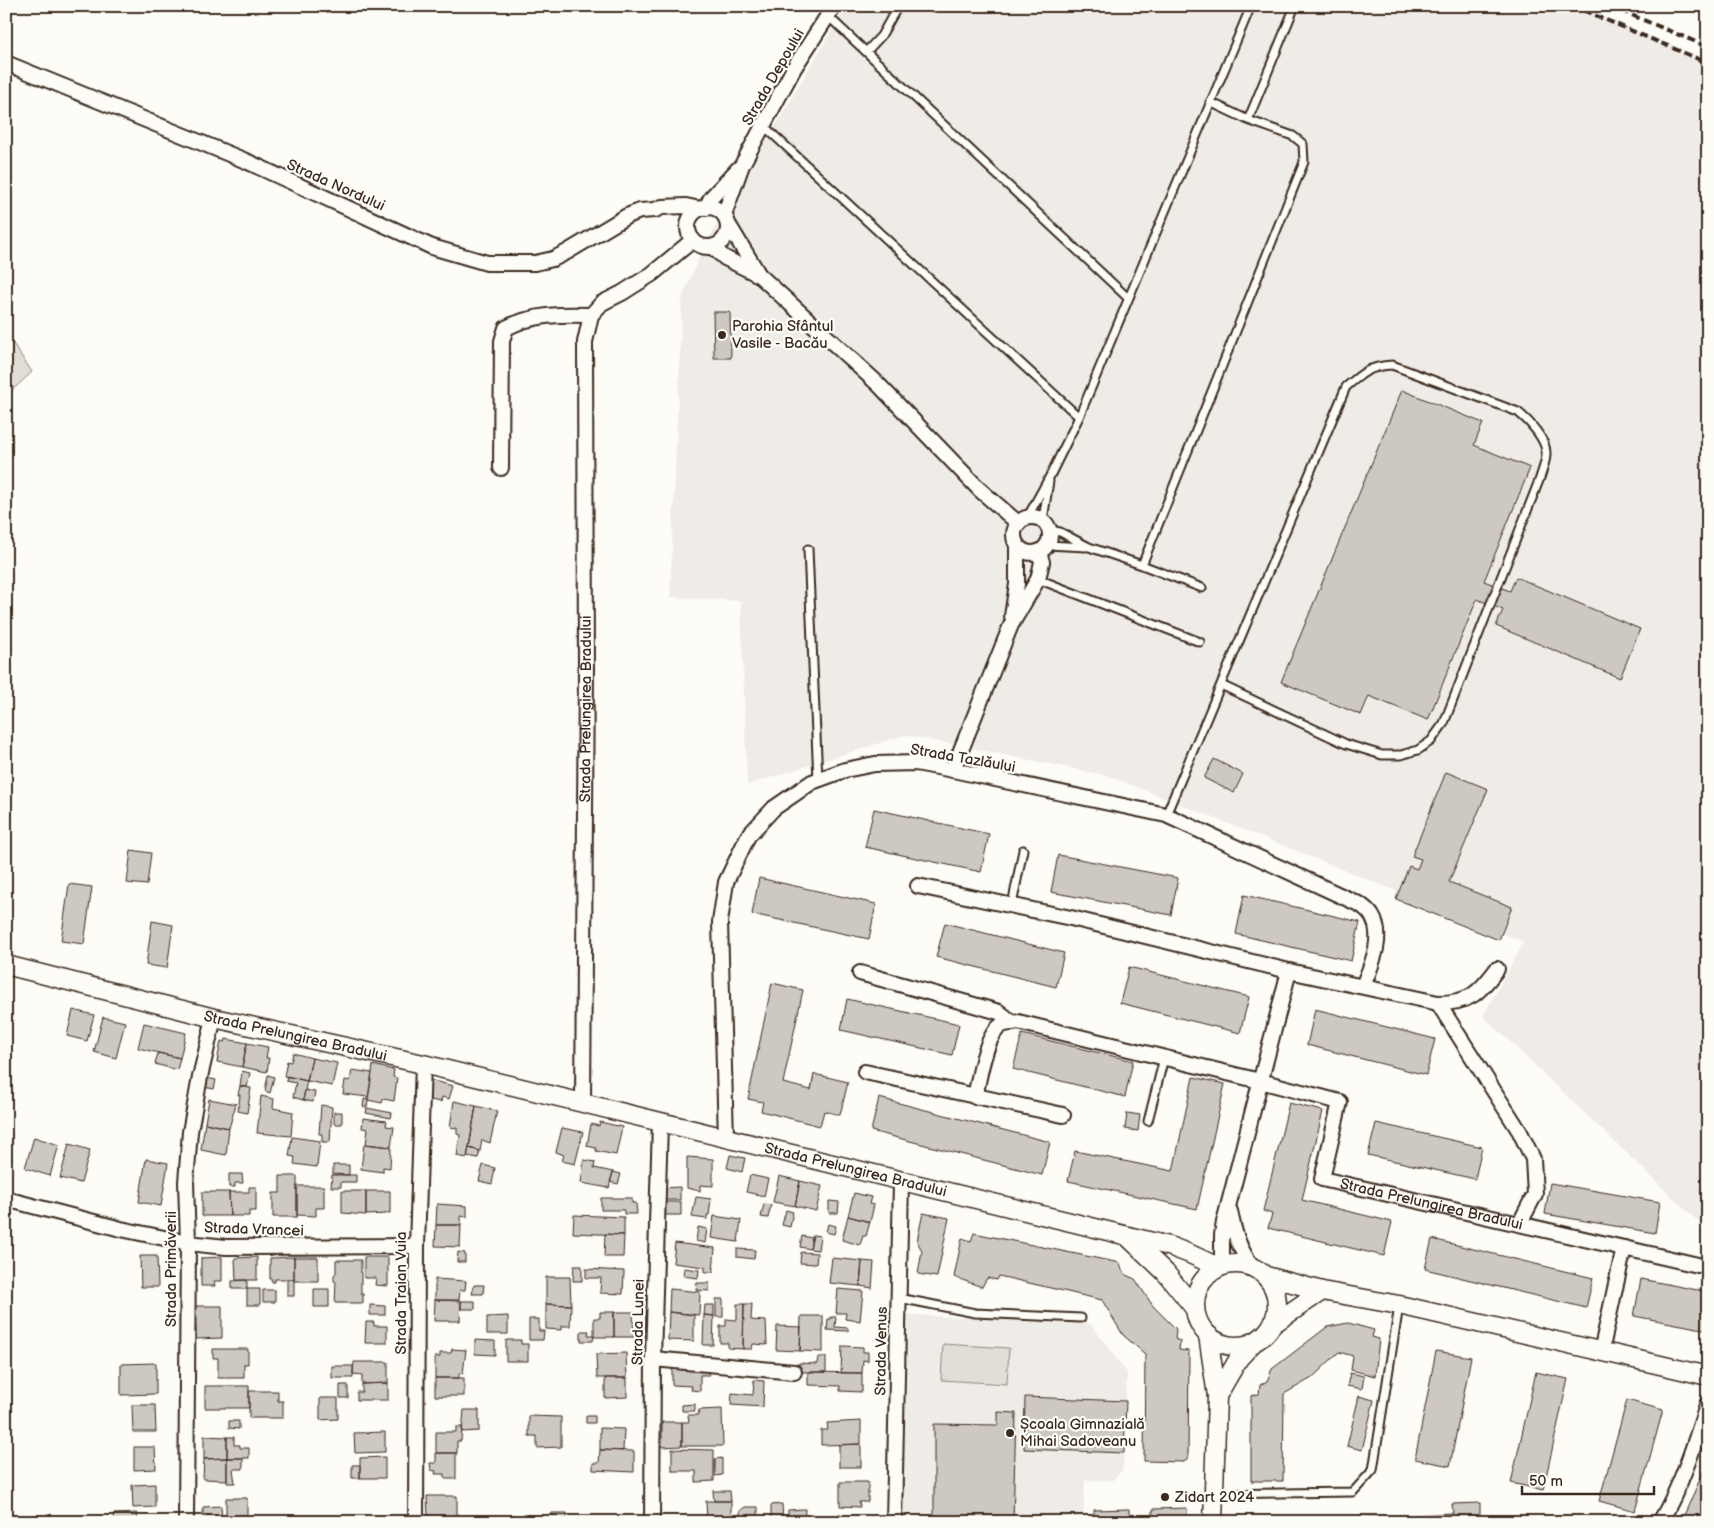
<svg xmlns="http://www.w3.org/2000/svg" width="1714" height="1528" font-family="'Balsamiq Sans',sans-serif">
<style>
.built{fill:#efece7}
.green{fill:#e1ded7;stroke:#8e847a}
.building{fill:#cdc8c2;stroke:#3b2a1e}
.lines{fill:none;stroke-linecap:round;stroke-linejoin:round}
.service-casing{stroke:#3b2a1e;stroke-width:11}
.minor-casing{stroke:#3b2a1e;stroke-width:18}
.tertiary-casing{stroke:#3b2a1e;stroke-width:21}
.service{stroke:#fdfcf7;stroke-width:7}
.minor{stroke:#fdfcf7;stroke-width:14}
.tertiary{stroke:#fdfcf7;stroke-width:18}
.rail{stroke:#3b2a1e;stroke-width:4;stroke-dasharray:8 4;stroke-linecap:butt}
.poi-dot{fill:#3b2a1e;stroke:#fdfcf7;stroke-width:2}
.labels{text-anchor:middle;stroke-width:4.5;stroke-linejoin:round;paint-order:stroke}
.street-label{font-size:15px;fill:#3b2a1e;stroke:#fdfcf7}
.poi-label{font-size:15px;fill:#3b2a1e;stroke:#fdfcf7;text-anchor:start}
</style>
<rect width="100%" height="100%" fill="#fdfcf7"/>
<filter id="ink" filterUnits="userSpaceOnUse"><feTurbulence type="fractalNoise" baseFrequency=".02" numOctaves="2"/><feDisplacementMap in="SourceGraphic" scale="10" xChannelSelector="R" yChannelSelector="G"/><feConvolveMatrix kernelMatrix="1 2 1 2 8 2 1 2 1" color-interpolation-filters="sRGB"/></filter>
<g filter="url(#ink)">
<path class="built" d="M846 6H1577L1708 60V1231L1483 1016 1524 942 1109 776 905 735 747 785 741 601 670 597 682 298 702 250Z
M898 1314 1091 1324 1127 1373 1123 1469 1113 1480H1085L1083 1522H894Z"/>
<path class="green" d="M6 342H12L32 372 6 396Z
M943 1344 1009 1348 1007 1384 941 1380Z"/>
<path class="building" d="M713 312H730L731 358H714Z
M1402 390 1483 423 1474 445 1530 468 1484 581 1510 591 1516 577 1640 629 1620 678 1496 626 1503 610 1477 599 1428 720 1369 696 1361 715 1281 682Z
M1214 759 1243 774 1234 793 1204 778Z
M1446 772 1488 789 1449 882 1512 907 1499 940 1396 899 1409 866 1417 869 1421 859 1412 856Z
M874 809 989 834 981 872 865 847Z
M131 850 151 853 147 885 127 883Z
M1058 855 1178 878 1171 915 1051 892Z
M759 878 876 904 869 939 752 914Z
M69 884 92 887 84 944 61 941Z
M1244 895 1360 922 1351 961 1236 934Z
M152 921 173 925 167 968 146 965Z
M945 923 1064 953 1056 987 936 957Z
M1129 967 1249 997 1240 1033 1120 1003Z
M772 983 803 990 783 1083 811 1090 814 1074 848 1082 840 1115 824 1111 820 1126 761 1111 763 1102 748 1099Z
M847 999 959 1024 952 1055 841 1030Z
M1315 1009 1435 1039 1426 1075 1307 1045Z
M73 1010 94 1015 87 1041 67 1036Z
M103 1017 125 1022 116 1058 94 1052Z
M144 1023 186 1033 180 1058 138 1048Z
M1022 1034 1133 1061 1125 1097 1013 1069Z
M226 1039 247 1043 242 1067 217 1062 221 1041 225 1042Z
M247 1043 268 1047 266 1058H269L267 1072 242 1067Z
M158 1053 180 1058 177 1070 155 1064Z
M293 1053 312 1058 307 1081 284 1076 287 1061 291 1062Z
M312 1058 337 1063 332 1086 307 1081Z
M373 1065 394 1070 393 1077 397 1078 394 1101 383 1099 382 1103 368 1100Z
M352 1070 372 1073 368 1097 343 1094 345 1080 350 1081Z
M242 1071 250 1073 247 1087 240 1086Z
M268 1075 274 1077 270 1093 265 1091Z
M287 1076 307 1081 303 1100 293 1097 296 1083 286 1081Z
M1193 1077 1225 1084 1197 1209 1068 1181 1075 1151 1173 1171Z
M206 1078 216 1080 214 1089 204 1087Z
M426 1079 453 1086 449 1099 442 1097 441 1102 424 1099Z
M240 1086 251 1088 247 1113 238 1111 240 1095H238Z
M305 1090 315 1092 313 1102 303 1100Z
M261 1096 274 1099 273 1108 293 1112 291 1136 257 1133Z
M879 1098 1050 1142 1042 1175 871 1131Z
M209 1099 236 1104 229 1128 205 1123Z
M364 1099 368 1100 367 1107H363Z
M454 1101 476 1106 467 1158 457 1156 460 1135 457 1134V1128L450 1127Z
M1289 1103 1323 1111 1302 1200 1392 1222 1384 1256 1268 1228 1272 1214 1263 1211Z
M321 1105 332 1107 330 1142H322V1134H319Z
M476 1106 497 1111 490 1143 482 1140 480 1151 469 1148Z
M367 1108 392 1113 391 1118 366 1113Z
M334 1112H342V1124H334Z
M1127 1113 1140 1115 1138 1131 1125 1129Z
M363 1118 387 1121 386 1126 394 1127 391 1147 366 1144 368 1129 362 1128Z
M600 1122 622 1127 616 1155 596 1151V1148L587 1146 591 1124 599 1126Z
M205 1123 229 1128 226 1155 201 1150Z
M1376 1123 1482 1147 1475 1179 1368 1155Z
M562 1128 583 1132 575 1164 562 1161 564 1155 556 1152Z
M34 1137 59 1145 50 1176 25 1168Z
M292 1137 320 1141 317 1167 294 1164 295 1157 289 1156Z
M69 1144 90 1150 81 1183 60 1178Z
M364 1144 391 1147 390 1168 383 1167V1172L361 1169Z
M469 1148 480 1151 478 1158 467 1156Z
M730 1155 745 1158 742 1172 727 1168Z
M687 1157 713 1159V1186L700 1185V1191L687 1188Z
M146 1159 168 1163 161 1206 139 1202Z
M584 1160 595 1162 594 1168 613 1172 609 1188 581 1183Z
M333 1165H349V1175L333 1174Z
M483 1165 495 1168 492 1184 479 1181Z
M613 1172 621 1174 618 1184 610 1182Z
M229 1174H242L243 1183H235V1187H229Z
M332 1175H356V1182H341V1187H331Z
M750 1175 768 1179 764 1196 746 1192Z
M280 1176H297V1217H273V1193H280Z
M779 1176 800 1181 795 1206 773 1202Z
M800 1181 822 1186 816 1211 795 1206Z
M1550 1183 1660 1202 1655 1233 1545 1214Z
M297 1186H324V1208H316V1216L297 1215Z
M249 1187H256V1211H249V1216H230L229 1192H249Z
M680 1187V1200H662V1188Z
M342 1191H366V1215L342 1213Z
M366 1191H390V1213H386V1214L366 1215Z
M202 1192H229L230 1216H202Z
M854 1193 871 1197 869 1204 874 1205 870 1222 848 1216Z
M696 1197 711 1199 709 1215H707V1219L692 1217Z
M601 1198H632V1203H636L637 1214H624V1210H601Z
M829 1201 839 1202 838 1213H829Z
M663 1202H681V1215H663Z
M437 1204 467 1206V1217L461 1216V1225H436Z
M764 1204 771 1205 768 1218 761 1217Z
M786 1210 793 1212 790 1227 782 1225Z
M923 1213 949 1218 937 1277 918 1274 922 1251 917 1241Z
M574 1215 624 1217V1235L573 1233Z
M714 1216 741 1220 738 1242 711 1238Z
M848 1216 870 1222 866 1236H863L860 1245 842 1240Z
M828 1224 836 1226 834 1234 826 1232Z
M436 1225H461L460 1247 435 1246Z
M698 1227 707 1229 705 1243 696 1241Z
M974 1233 1120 1263 1122 1270 1126 1275 1135 1279 1153 1306 1176 1329 1175 1339 1180 1341 1179 1350 1189 1351 1188 1458 1183 1462 1144 1461 1145 1354 1123 1335 1102 1300 999 1276 997 1280 987 1278 982 1287 954 1277 962 1238 971 1241Z
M605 1234 624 1235 623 1257H604Z
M813 1235 820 1236 818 1250 810 1249Z
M802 1236 812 1238 810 1249 800 1247Z
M1432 1239 1593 1278 1586 1308 1425 1269Z
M675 1243 715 1248 713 1272H705V1267L673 1263Z
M737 1249 755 1250 754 1259 737 1257Z
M458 1252 465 1253V1262H457Z
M801 1252 817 1253 816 1264 800 1263Z
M140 1256H157L158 1287H141Z
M222 1257V1281H214L215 1286H201V1258Z
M257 1257V1280H236L235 1258Z
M294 1257V1279H275V1282H272V1279H270V1258Z
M294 1257H318V1281H294Z
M364 1257H388V1286L375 1285 376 1278H364Z
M832 1258 862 1261 860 1286 829 1283Z
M336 1260H361V1294H363V1303H335L336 1282 334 1281V1275L336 1273Z
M862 1261 874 1262 872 1288 860 1286Z
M574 1266H582V1281H573Z
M684 1268 699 1270 698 1278 683 1276Z
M586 1269 624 1271 623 1294 600 1293 601 1278H586Z
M546 1277H570L571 1305 546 1304Z
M287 1279H294V1296H287Z
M435 1279 466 1281 465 1290H460L459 1300H435Z
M1641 1279 1708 1292V1330L1634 1316Z
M247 1280V1289H232V1281Z
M697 1283H709V1291L696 1290Z
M474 1285H484L483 1294H472Z
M247 1289H260V1305H247Z
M314 1289H329V1307H314Z
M670 1289 700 1292 699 1315 669 1312Z
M838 1289 863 1291 860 1321 845 1319 846 1313H836Z
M263 1290H275V1302H263Z
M716 1299H723V1317H716Z
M435 1300 461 1301 460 1321H434Z
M461 1301H475V1309H461Z
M546 1304 571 1305 570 1326H562V1330L546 1329Z
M737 1304H744L743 1349 728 1348V1343H720V1326H726V1319L737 1320Z
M744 1304H752L751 1320 766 1321 767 1345 753 1344 752 1349H743Z
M370 1305 385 1306V1315H370Z
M705 1305H714V1316L704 1315Z
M192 1306H222V1338L196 1339V1327H192Z
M600 1312H614V1337H594V1318H600Z
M614 1312H633L634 1337H614Z
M669 1312 694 1315V1341L668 1340Z
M704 1315 714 1316 713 1345H703Z
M508 1316V1334H487V1317Z
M801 1316H823V1352L800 1351Z
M831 1317H836L835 1327 848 1328V1331L827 1330 828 1319H831Z
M529 1319H539V1331H544L543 1340H529Z
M366 1322H374V1326H387V1343H365Z
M1348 1323 1374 1330 1372 1337 1379 1339 1375 1376 1351 1370 1353 1356 1339 1352 1312 1378 1284 1394 1283 1481H1251V1396L1259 1394 1260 1385 1267 1381 1272 1369 1327 1327Z
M777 1326 801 1327 800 1351 776 1350Z
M581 1331H589L588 1335H594L593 1341H581Z
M475 1340 495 1341V1355L475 1354Z
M506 1340H521V1344H528V1361H506Z
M842 1346 863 1347V1352H868V1361L863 1360 862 1373H841Z
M213 1349H248V1364H244V1378H218V1358H213Z
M452 1349 466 1350 463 1373H459V1378H435V1357H440V1353H451Z
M1436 1351 1471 1357 1450 1466 1415 1459Z
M626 1353 627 1378H597L596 1354Z
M818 1357H826V1372H799V1363L817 1364Z
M354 1362H388V1383L362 1384V1375L353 1374Z
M156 1363V1394L121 1395V1364Z
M672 1363 709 1365V1375H700V1391L691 1390 692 1386 672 1385Z
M332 1366H353V1378H332Z
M808 1372 862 1373V1392L840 1391V1386L808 1385Z
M1536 1372 1568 1379 1543 1490 1511 1483Z
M1350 1373 1364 1376 1362 1389 1347 1386Z
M435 1378H464V1396H435Z
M605 1378H627V1397L605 1398Z
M754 1380 764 1381 763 1407 731 1405 732 1393 753 1395Z
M388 1383V1400H357V1392H362V1384Z
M340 1385H348V1398H340Z
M205 1386H249V1408H205Z
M249 1391H278V1401H283V1418H249Z
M1359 1396 1374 1400 1362 1450 1347 1446Z
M1025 1397 1126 1401 1124 1453 1024 1449Z
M320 1398H338V1419L320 1420Z
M1627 1400 1663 1410 1635 1511 1599 1501Z
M695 1404V1411H682V1405Z
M132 1405H155L156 1432H133Z
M722 1409 723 1446H682V1422H689L688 1415H698L699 1410Z
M464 1410H479V1431L462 1432Z
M998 1412 1016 1413 1013 1522H934V1424L998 1425Z
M529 1416 561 1417V1447L537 1448V1436H529Z
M586 1416H595V1423H586Z
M229 1421H239V1429L229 1428Z
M861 1421V1444L821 1445V1430H828L827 1423Z
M662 1422H682V1446L662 1447Z
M456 1427H462L461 1441H457V1453H436V1432H456Z
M600 1428 624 1429 623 1451 600 1450Z
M385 1432V1452L355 1453 354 1433Z
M204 1436 227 1437V1458L204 1459Z
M227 1437H234V1445H240V1448H249V1458H227Z
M861 1444V1467H839V1445Z
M134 1447H155L156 1469 134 1470Z
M672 1449 714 1450V1481L696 1482V1471H672Z
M600 1450 634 1451V1472L593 1470V1463H599Z
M436 1453H456V1479H445V1474H435L436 1471 431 1470 430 1463H436Z
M385 1457V1478H360V1458Z
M227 1458H243V1469H233L235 1483H227Z
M227 1458V1480L203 1479 204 1459Z
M722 1458V1475L715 1476V1459Z
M1708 1461V1522H1681Z
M352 1465H360V1478H352Z
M840 1482H868V1502H859L860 1507 840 1506Z
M155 1484V1507L133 1508 132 1485Z
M713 1491H730L731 1501H714Z
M427 1496H457V1522H453L454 1517 428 1518Z
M226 1498H247V1515L226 1516Z
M706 1501H731V1522H707Z
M1480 1503V1522H1261L1453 1513 1452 1504Z
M782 1504 783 1522H771V1505Z
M221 1506 222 1522H203V1507Z
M745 1507H758V1522H740V1511Z
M1187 1508V1522H1153V1509Z
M805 1509 804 1522H795V1518H788V1510Z
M1129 1509V1522H1094V1510Z
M137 1513 138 1522H114L113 1514Z
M552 1513H567V1522H552Z
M838 1514H841V1517L858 1516V1521L870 1522H838Z"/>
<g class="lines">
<g class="service-casing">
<path id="service" d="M828 16 1128 298
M867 51 881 36 898 6
M1248 120 1295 6
M764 126 1079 417
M1027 518 1050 476 1079 417 1251 6
M1043 520 1049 481
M1050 530 1060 532 1089 547 1142 565 1304 162 1303 144 1293 136 1248 120 1210 102
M1047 545 1086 547
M808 549 818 780
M1142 565 1202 588
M1038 579 1200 642
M1166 815 1346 387C1362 373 1370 366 1392 365L1518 412C1529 421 1547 440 1546 454 1546 462 1542 471 1540 478L1444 723 1431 741 1418 750 1401 755H1382L1346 744 1221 685
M1012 905 1023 850
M1148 1121 1164 1058
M899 1298 975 1313 1081 1318
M1215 1494 1353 1492 1373 1470 1399 1306"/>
</g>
<g class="minor-casing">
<g id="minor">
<path d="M6 63 246 161 432 247 487 263H535L553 259 567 252 627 216 640 211 655 210 662 207 686 206 700 209"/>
<circle cx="708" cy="227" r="20"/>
<path d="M706 208 711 198 738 169"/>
<path d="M724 215 742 165 794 68 834 6"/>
<path d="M727 222 759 275 877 383 980 490 1018 523"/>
<path d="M712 247 725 258 759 275"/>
<path d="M591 315 602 303 622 293 652 274 693 240"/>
<path d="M501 468 502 341 506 328C533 314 561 314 591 315"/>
<circle cx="1032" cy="535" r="18"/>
<path d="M1012 616 1017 584V545"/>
<path d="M953 770 1011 625 1038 579 1042 562 1039 552"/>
<path d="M918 886 1071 918 1289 971 1438 1003C1470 1003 1479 993 1497 969"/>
<path d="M860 973 999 1012 1013 1023"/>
<path d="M1438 1003 1520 1132 1533 1159 1535 1194 1520 1223"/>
<path d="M865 1072 1063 1115"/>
<path id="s1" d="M975 1097C979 1080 985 1034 1002 1025 1006 1023 1013 1023 1018 1022L1260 1081 1340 1102 1322 1179 1698 1265"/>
<path id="s2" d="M583 1104 586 667 585 342 591 315"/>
<path d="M726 1139 720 922 726 882 748 836 774 808 812 782 845 770 875 764 916 763 953 770 1166 815 1361 905C1365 908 1370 912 1372 916 1385 937 1371 966 1363 986"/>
<path d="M6 1199 121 1229 188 1243 226 1247 417 1246"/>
<path d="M1230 1211C1234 1232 1239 1250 1253 1267"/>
<path d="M1222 1266V1235L1224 1222 1289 971"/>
<path d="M1601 1352 1624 1248"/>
<path d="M653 1359 794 1372"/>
<path d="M186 1522 188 1243 186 1182 190 1132 200 1077 214 1018"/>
<path d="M416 1522 417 1246 423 1064"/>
<path d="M652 1522 653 1359 660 1123"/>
<path d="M894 1522 901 1181"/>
<path d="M1660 1522C1682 1485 1695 1443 1708 1402"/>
</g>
</g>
<g class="tertiary-casing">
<g id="tertiary">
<path id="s3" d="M6 965 214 1018 423 1064 1169 1246 1190 1254 1218 1267"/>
<path d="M1128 1237 1165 1272 1195 1309"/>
<circle cx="1236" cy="1305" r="41"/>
<path d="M1266 1276 1322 1291 1399 1305 1708 1376"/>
<path d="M1273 1324 1322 1291"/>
<path d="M1208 1335 1217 1396 1213 1522"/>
<path d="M1217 1396 1239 1358 1253 1343"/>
</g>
</g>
<use href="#service" class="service"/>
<use href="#minor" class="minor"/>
<use href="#tertiary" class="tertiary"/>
<path class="rail" d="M1573 6 1708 63
M1610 6 1708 47"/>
</g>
</g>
<g class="poi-dot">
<circle cx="722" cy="335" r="5"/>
<circle cx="1010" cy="1433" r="5"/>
<circle cx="1165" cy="1497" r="5"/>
</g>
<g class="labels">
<g class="street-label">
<text transform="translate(773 77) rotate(-60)" y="5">Strada Depoului</text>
<text transform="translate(336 185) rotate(24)" y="5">Strada Nordului</text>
<text dy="5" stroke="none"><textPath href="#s2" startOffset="395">Strada Prelungirea Bradului</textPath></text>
<text transform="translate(963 758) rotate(10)" y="5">Strada Tazlăului</text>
<text dy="5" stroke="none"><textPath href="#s3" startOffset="298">Strada Prelungirea Bradului</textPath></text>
<text dy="5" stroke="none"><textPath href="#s3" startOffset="874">Strada Prelungirea Bradului</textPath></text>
<text dy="5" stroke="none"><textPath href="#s1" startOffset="618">Strada Prelungirea Bradului</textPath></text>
<text transform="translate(254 1229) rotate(2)" y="5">Strada Vrancei</text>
<text transform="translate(171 1269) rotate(-90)" y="5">Strada Primăverii</text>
<text transform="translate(401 1293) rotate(-90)" y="5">Strada Traian Vuia</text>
<text transform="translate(638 1322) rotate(-89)" y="5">Strada Lunei</text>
<text transform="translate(881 1351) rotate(-89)" y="5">Strada Venus</text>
</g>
<g class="poi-label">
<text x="732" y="331">Parohia Sfântul<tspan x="732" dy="17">Vasile - Bacău</tspan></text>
<text x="1020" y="1429">Școala Gimnazială<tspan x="1020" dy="17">Mihai Sadoveanu</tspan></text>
<text x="1175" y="1502">Zidart 2024</text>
</g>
</g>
<rect width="1714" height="1528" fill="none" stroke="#fdfcf7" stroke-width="25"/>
<rect x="12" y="12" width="1689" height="1503" fill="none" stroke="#3b2a1e" stroke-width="2" filter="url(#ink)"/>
<path d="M1522 1486v8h132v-8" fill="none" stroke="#3b2a1e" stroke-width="2.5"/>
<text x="1529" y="1486" font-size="15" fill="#3b2a1e" stroke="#fdfcf7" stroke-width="4" paint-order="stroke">50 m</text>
</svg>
